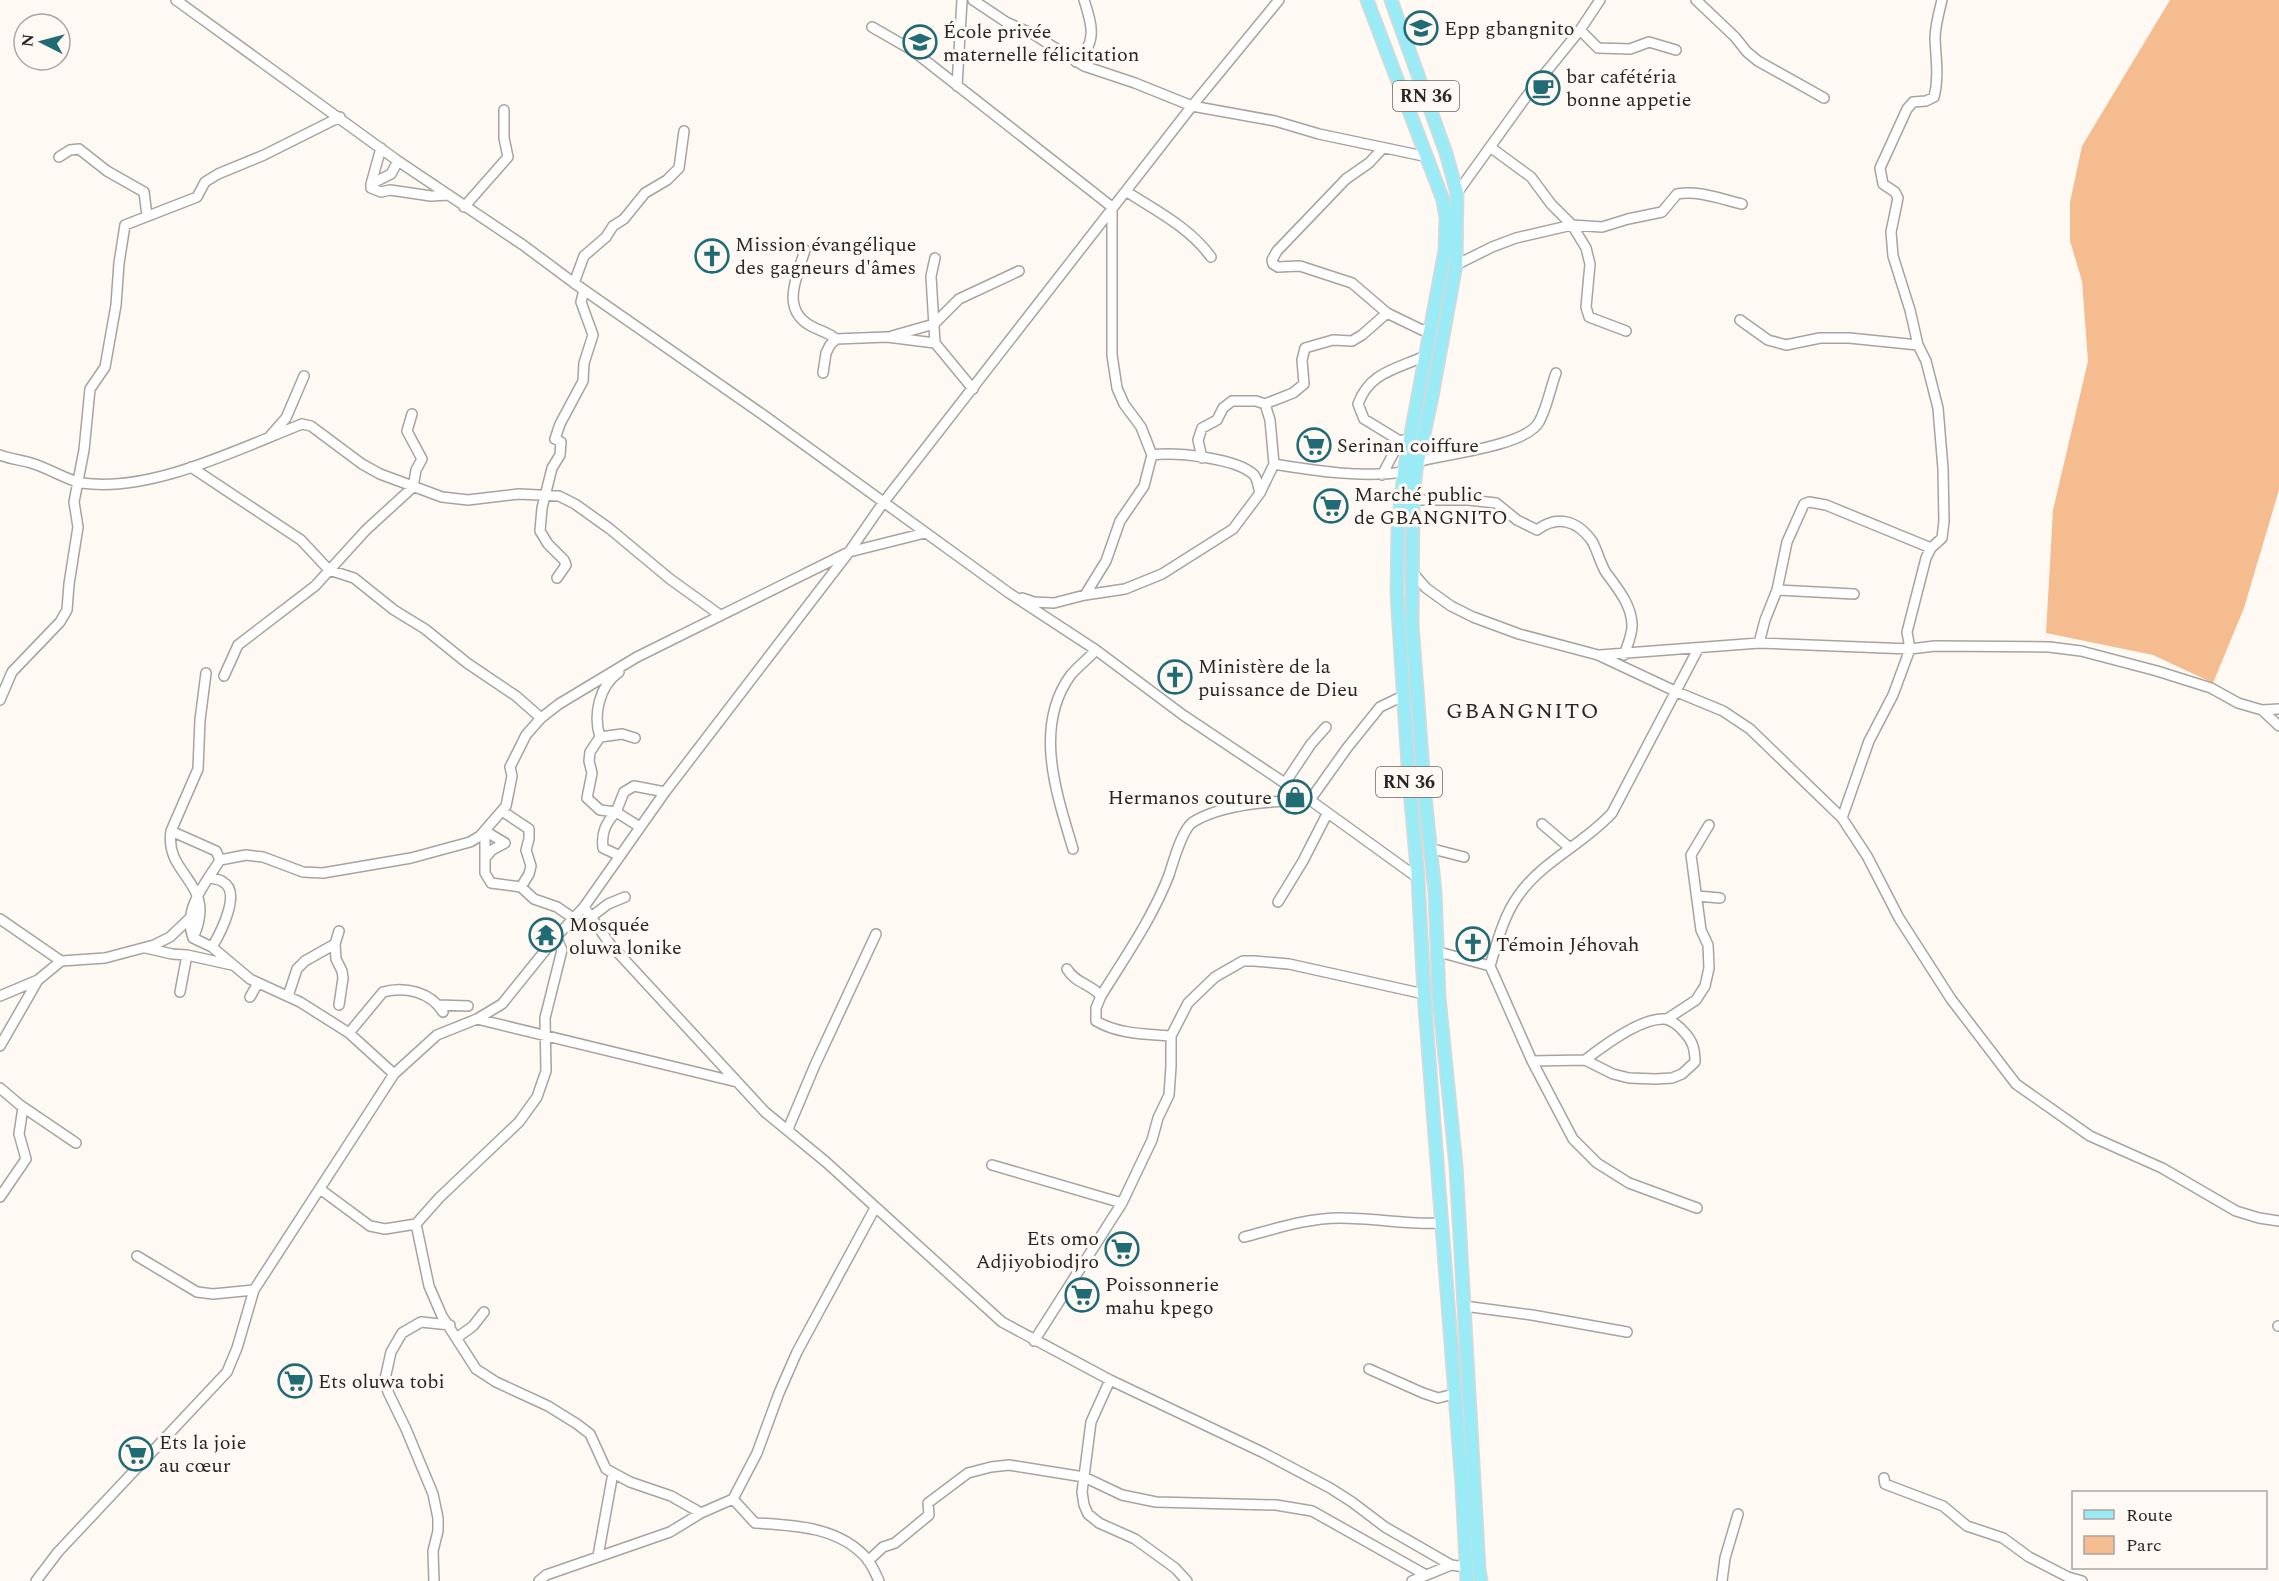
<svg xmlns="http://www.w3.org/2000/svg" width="2279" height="1581" font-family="Spectral,serif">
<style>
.green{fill:#f5bc90}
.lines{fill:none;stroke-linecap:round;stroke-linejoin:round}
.minor-casing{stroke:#a9a39f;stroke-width:12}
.major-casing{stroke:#d8d8d8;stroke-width:15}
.minor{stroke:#fff;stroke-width:9}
.major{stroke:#9bebf7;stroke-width:12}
.labels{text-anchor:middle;stroke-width:6;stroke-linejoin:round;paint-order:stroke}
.shield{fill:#fff9f4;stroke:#696563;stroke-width:1.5}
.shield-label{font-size:18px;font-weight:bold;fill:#292625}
.poi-label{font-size:20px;fill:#292625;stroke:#fff9f4;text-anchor:start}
.quarter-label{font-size:22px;letter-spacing:1.5px;fill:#292625;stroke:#fff9f4}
</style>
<rect width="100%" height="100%" fill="#fff9f4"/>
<path class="green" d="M2170 0H2279V490L2244 608 2213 683 2153 655 2046 633 2053 510 2088 361 2082 281 2070 241V202L2082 146Z"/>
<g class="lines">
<g class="minor-casing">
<path id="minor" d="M176 0 398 161 523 245 574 283 762 414 1009 593 1096 650 1183 715 1310 800 1418 878
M973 0 1006 22 1033 34 1084 66 1135 83 1192 106 1275 121 1319 134 1428 157
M1696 0 1735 37 1747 52 1758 61 1824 98
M872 27 912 50 1112 207V355L1117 388 1124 404 1141 427 1152 455 1144 486 1120 521 1106 561 1085 595
M1580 30 1598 48 1630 49 1649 42 1676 50
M1076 62C1098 42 1092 25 1084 0
M957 86 962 0
M1490 147 1531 177 1551 204 1572 225 1586 248 1590 264 1586 307 1589 317 1626 331
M1383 148 1369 163 1346 179 1277 251 1272 260 1273 264 1278 267 1300 266 1352 283 1387 313 1422 330 1431 329
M59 157 70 150 79 149 107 171 144 192 147 216
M398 161 391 174 371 184V188L381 192 390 190 431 196 449 195
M371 184 381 148
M1127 192C1157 211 1190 228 1211 257
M1457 193 1526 97 1580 30 1600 0
M464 207 508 157 504 138V110
M805 250C797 277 780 309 811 326 820 331 828 332 836 339
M1456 265 1492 247 1516 238 1572 225 1602 227 1628 219 1662 212 1677 194C1698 190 1721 199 1742 204
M574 283 584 256 606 237 613 226 624 219 645 193 667 180 679 168 684 131
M1740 320 1768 340 1786 345 1820 338H1849L1918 345
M892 336 934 324 959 299 1019 271
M935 343 931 276 935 258
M823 373 826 353 830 345 836 339 887 337 935 343 973 389
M1265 404 1293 393 1304 384 1302 360 1305 348 1333 340 1352 341 1362 335 1387 313
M271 435 286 418 304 376
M1400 441 1364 419 1358 404C1370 371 1398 369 1427 355
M0 455C10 459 21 460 31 463 46 467 69 481 82 483 151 493 238 449 302 424L311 426 362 464 380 474 442 497 468 500 519 494 559 496 575 504 610 529 670 579 720 615
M1152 455C1176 452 1237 458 1254 475 1258 480 1258 487 1260 493
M1202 458 1198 440 1202 428 1217 420 1223 408 1232 401H1256L1265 404 1270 420 1274 464C1317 471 1361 478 1404 472
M191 467 301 540 329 570 354 578 394 610 425 629 467 663 516 696 541 718
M1417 468 1420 461C1446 454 1526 446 1539 422 1547 408 1550 389 1556 373
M1382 475 1400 441 1403 440
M1413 500H1468L1496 503 1517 520 1537 530C1557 515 1577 520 1592 541 1597 550 1600 562 1605 571 1616 587 1631 603 1632 624 1633 633 1627 646 1624 655
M1412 572 1426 588 1451 606 1473 617 1519 634 1598 655 1677 692 1723 711 1750 729 1842 818 1867 856 1899 918 1951 999 2016 1084 2090 1136 2162 1168 2236 1211 2259 1218 2279 1221
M557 578 566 565 564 560 548 544 540 531 542 508 552 468 560 455 561 442 555 439 560 424 583 381 584 363 593 335 581 302 584 290
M1777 590 1854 594
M1022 598 1034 602 1054 603 1085 595 1125 589 1162 574 1233 529 1260 493 1274 464
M1759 643 1765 620 1777 590 1787 542 1804 504 1809 502 1826 505 1931 548
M1600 655 1759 643 1910 649 1935 646 2049 647 2081 651 2157 671 2211 688 2238 703 2262 710 2279 709
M224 676 238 645 315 586 366 530 413 487 416 470 422 459 407 431 412 414
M0 700 12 672 60 622 67 610 69 584 78 527 74 502 84 450 90 389 105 367 116 305 119 263 125 225 197 197 205 182 218 174 264 155 340 117
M2262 710 2279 726
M600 737C593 715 599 686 619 672
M635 738 622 734 600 737 590 752 589 761 592 773 587 798 600 810 616 812 624 792 634 786 665 792
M1285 783 1311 744 1326 727
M502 811 529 829V839L526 850 531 866 529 874 521 887
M1842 818 1869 741 1893 695 1910 649 1907 632 1926 558 1931 548 1942 538 1944 521 1943 469 1938 408 1926 361 1918 345 1910 310 1893 256 1891 232 1898 198 1895 192 1883 184 1880 168 1907 109 1913 102 1926 101 1934 97C1939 78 1936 59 1935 39 1935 26 1939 12 1942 0
M1542 824 1570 848
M171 831 216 851 220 860
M485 831V873L491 883 521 887 534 899 557 907 573 918
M1429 848 1464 857
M1073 849C1057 795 1033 728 1070 676 1077 667 1088 659 1096 650
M620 856 603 848C601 832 606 823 616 812L640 827
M485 858 492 850 505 843 485 831
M210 878C214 879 220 879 223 882 242 892 220 934 212 947
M1697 896 1720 898
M1278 902 1303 861 1327 814
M584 907 610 944 765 1112 826 1162 1002 1322 1110 1380 1264 1453 1330 1488 1352 1502 1385 1527 1451 1565 1466 1567
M591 917 608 904 625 897
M0 919 61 961
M193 938C219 882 164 877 171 831L198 769 200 720 206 673
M146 948 172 954 187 955 232 965
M1439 952 1490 966
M1067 969C1075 983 1091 984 1101 996L1096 1008V1021C1118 1034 1145 1034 1171 1036
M180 992 187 955
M0 996 38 980 61 961 105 958 154 945 170 937 191 917
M288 996 297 969 305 961 335 944
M1101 996C1125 957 1152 919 1169 875 1173 863 1182 829 1193 822 1224 803 1275 801 1310 800L1347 748 1380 707 1403 696
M250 997 258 983
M339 1005 343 978 342 971 336 959 335 944 339 931
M439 1005 468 1006
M477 1019 737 1082
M1667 1019 1696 1000 1705 986 1709 968 1708 945 1701 930 1691 855 1709 825
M349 1033 383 992C405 986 431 992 443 1012
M0 1046 38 980
M1532 1061 1585 1060 1613 1074 1629 1078 1656 1079 1672 1078 1682 1074 1695 1062C1695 1050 1693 1041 1684 1032 1680 1027 1672 1020 1665 1019 1642 1017 1603 1046 1585 1060
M394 1074 349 1033 300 1002 250 979 212 947 193 938C182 909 206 883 220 860L246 855 263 857 303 872 323 873 411 858 470 842 480 836 506 806 512 776 510 767 526 735 541 718 559 704 637 657 849 552 925 533
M0 1088 20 1105 76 1143
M788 1129 815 1065 876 934
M992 1165 1122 1203
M320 1189 370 1226 385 1229 416 1224 439 1198 519 1122 537 1097 546 1071 545 1018 562 950 556 937
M0 1197 26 1159 19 1134 23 1107
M1697 1208 1629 1183 1597 1163 1573 1139 1532 1061 1490 966C1497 943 1503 917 1518 896 1542 861 1584 844 1612 813L1698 649
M416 1224 429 1286 442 1316 476 1369 496 1382 548 1406 577 1424 590 1434 606 1469 630 1482 671 1496 701 1513
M1244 1237C1275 1229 1307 1218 1340 1218 1375 1218 1409 1225 1443 1223
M137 1256 197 1292 213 1294 254 1290
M1464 1306 1532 1315 1627 1332
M2278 1326H2279
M458 1337 473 1326 484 1312
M1034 1341 1122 1203 1152 1140 1158 1118 1169 1095 1171 1066V1036L1188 1003 1215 977 1243 961H1254L1289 964 1424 994
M1369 1369 1423 1393 1438 1398 1454 1394
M1110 1380 1091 1422 1082 1492 1084 1505 1088 1514 1099 1523 1135 1539 1175 1568 1187 1581
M1884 1478 1885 1484 1943 1506 1967 1526 2003 1538 2029 1557 2068 1577 2082 1581
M733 1499 755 1523C795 1525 841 1527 868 1560 872 1566 876 1574 879 1581
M598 1556 613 1473
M868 1561 883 1547 895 1543 929 1515 928 1503 968 1473 991 1467 1009 1465 1084 1477 1122 1495 1156 1502 1276 1505 1312 1511 1426 1575
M36 1581 58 1552 227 1372 237 1348 254 1290 394 1074 437 1035 477 1019 502 1004 556 937 584 907 665 792 849 552 883 503 1192 106 1279 0
M434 1581 433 1551 438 1531V1518L433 1494 406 1429 388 1392 385 1379 391 1352 402 1333 421 1322 450 1325
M539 1581 546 1575 670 1532 701 1513 733 1499 757 1453 779 1393 797 1352 875 1208
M1412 1581 1451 1565
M1722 1581 1725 1558 1738 1514"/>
</g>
<g class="major-casing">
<path id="major" d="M1367 0 1443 200 1446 218 1445 250 1404 472 1398 527 1397 594 1409 780 1418 878 1424 994 1462 1485 1467 1581
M1391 0 1446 153 1457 193 1456 265 1431 402 1416 470 1413 500 1412 624 1425 797 1435 892 1439 997 1456 1166 1479 1569 1481 1581"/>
</g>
<use href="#minor" class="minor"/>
<use href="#major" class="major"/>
</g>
<defs>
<g id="school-ring" transform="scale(1.725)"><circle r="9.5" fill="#fff9f4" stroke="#216b75" stroke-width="1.5"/><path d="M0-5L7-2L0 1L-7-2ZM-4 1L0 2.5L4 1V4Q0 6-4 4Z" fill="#216b75"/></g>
<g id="cafe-ring" transform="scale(1.725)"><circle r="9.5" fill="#fff9f4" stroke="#216b75" stroke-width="1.5"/><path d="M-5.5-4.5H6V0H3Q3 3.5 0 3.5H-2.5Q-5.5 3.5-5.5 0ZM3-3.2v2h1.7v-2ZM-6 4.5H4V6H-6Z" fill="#216b75"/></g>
<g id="church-ring" transform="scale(1.725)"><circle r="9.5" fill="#fff9f4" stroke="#216b75" stroke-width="1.5"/><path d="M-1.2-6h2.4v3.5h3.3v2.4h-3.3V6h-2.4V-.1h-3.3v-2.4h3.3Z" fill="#216b75"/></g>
<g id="supermarket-ring" transform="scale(1.725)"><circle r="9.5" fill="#fff9f4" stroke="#216b75" stroke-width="1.5"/><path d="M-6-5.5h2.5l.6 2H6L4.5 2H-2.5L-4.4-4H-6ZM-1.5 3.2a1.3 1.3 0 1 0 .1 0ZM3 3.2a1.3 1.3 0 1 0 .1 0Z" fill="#216b75"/></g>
<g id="shop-ring" transform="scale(1.725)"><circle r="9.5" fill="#fff9f4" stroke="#216b75" stroke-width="1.5"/><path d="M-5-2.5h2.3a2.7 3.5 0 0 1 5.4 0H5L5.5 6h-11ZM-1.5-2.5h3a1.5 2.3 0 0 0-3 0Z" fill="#216b75"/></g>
<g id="temple-ring" transform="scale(1.725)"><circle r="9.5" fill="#fff9f4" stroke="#216b75" stroke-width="1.5"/><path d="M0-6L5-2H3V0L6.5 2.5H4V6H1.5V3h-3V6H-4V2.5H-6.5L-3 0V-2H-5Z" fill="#216b75"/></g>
</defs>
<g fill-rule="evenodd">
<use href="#school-ring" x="1421" y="28"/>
<use href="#school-ring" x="920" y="42"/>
<use href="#cafe-ring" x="1543" y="88"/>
<use href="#church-ring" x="712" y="256"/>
<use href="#supermarket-ring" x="1314" y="445"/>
<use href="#supermarket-ring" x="1331" y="506"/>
<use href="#church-ring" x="1175" y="677"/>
<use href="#shop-ring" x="1295" y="797"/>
<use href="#temple-ring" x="546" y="935"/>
<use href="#church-ring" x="1473" y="944"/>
<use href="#supermarket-ring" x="1122" y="1249"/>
<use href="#supermarket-ring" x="1082" y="1295"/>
<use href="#supermarket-ring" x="295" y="1381"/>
<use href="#supermarket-ring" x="136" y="1454"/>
</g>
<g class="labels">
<g class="shield">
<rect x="1393" y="81" width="66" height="30" rx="4.5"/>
<rect x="1376" y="767" width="66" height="30" rx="4.5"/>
</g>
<g class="shield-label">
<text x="1426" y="102">RN 36</text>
<text x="1409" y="788">RN 36</text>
</g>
<g class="poi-label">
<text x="1444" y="35">Epp gbangnito</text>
<text x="943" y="38">École privée<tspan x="943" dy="23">maternelle félicitation</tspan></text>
<text x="1566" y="83">bar cafétéria<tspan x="1566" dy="23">bonne appetie</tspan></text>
<text x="735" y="251">Mission évangélique<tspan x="735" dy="23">des gagneurs d'âmes</tspan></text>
<text x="1337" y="452">Serinan coiffure</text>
<text x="1354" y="501">Marché public<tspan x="1354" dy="23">de GBANGNITO</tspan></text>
<text x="1198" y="673">Ministère de la<tspan x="1198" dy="23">puissance de Dieu</tspan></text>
<text x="1272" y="804" text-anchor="end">Hermanos couture</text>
<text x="569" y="931">Mosquée<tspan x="569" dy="23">oluwa lonike</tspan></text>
<text x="1496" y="951">Témoin Jéhovah</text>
<text x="1099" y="1245" text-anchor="end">Ets omo<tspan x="1099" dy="23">Adjiyobiodjro</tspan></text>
<text x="1105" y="1291">Poissonnerie<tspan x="1105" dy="23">mahu kpego</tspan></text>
<text x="318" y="1388">Ets oluwa tobi</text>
<text x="159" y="1449">Ets la joie<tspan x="159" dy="23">au cœur</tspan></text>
</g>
<g class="quarter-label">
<text x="1523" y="718">GBANGNITO</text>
</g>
</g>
<rect x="2072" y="1491" width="195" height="78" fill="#fff9f4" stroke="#a9a5a1" stroke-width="1.5"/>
<rect x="2084" y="1510" width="30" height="9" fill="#9bebf7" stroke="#a9a5a1" stroke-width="1.5"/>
<text x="2126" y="1521" font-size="18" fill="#292625">Route</text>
<rect x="2084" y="1536" width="30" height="18" fill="#f5bc90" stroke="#a9a5a1" stroke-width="1.5"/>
<text x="2126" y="1551" font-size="18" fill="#292625">Parc</text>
<g transform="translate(42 42) rotate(276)"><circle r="28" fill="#fff9f4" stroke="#a9a5a1" stroke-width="1.5"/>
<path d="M0-4.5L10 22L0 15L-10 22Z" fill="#216b75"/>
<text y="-9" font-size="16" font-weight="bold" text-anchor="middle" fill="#292625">N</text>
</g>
</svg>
